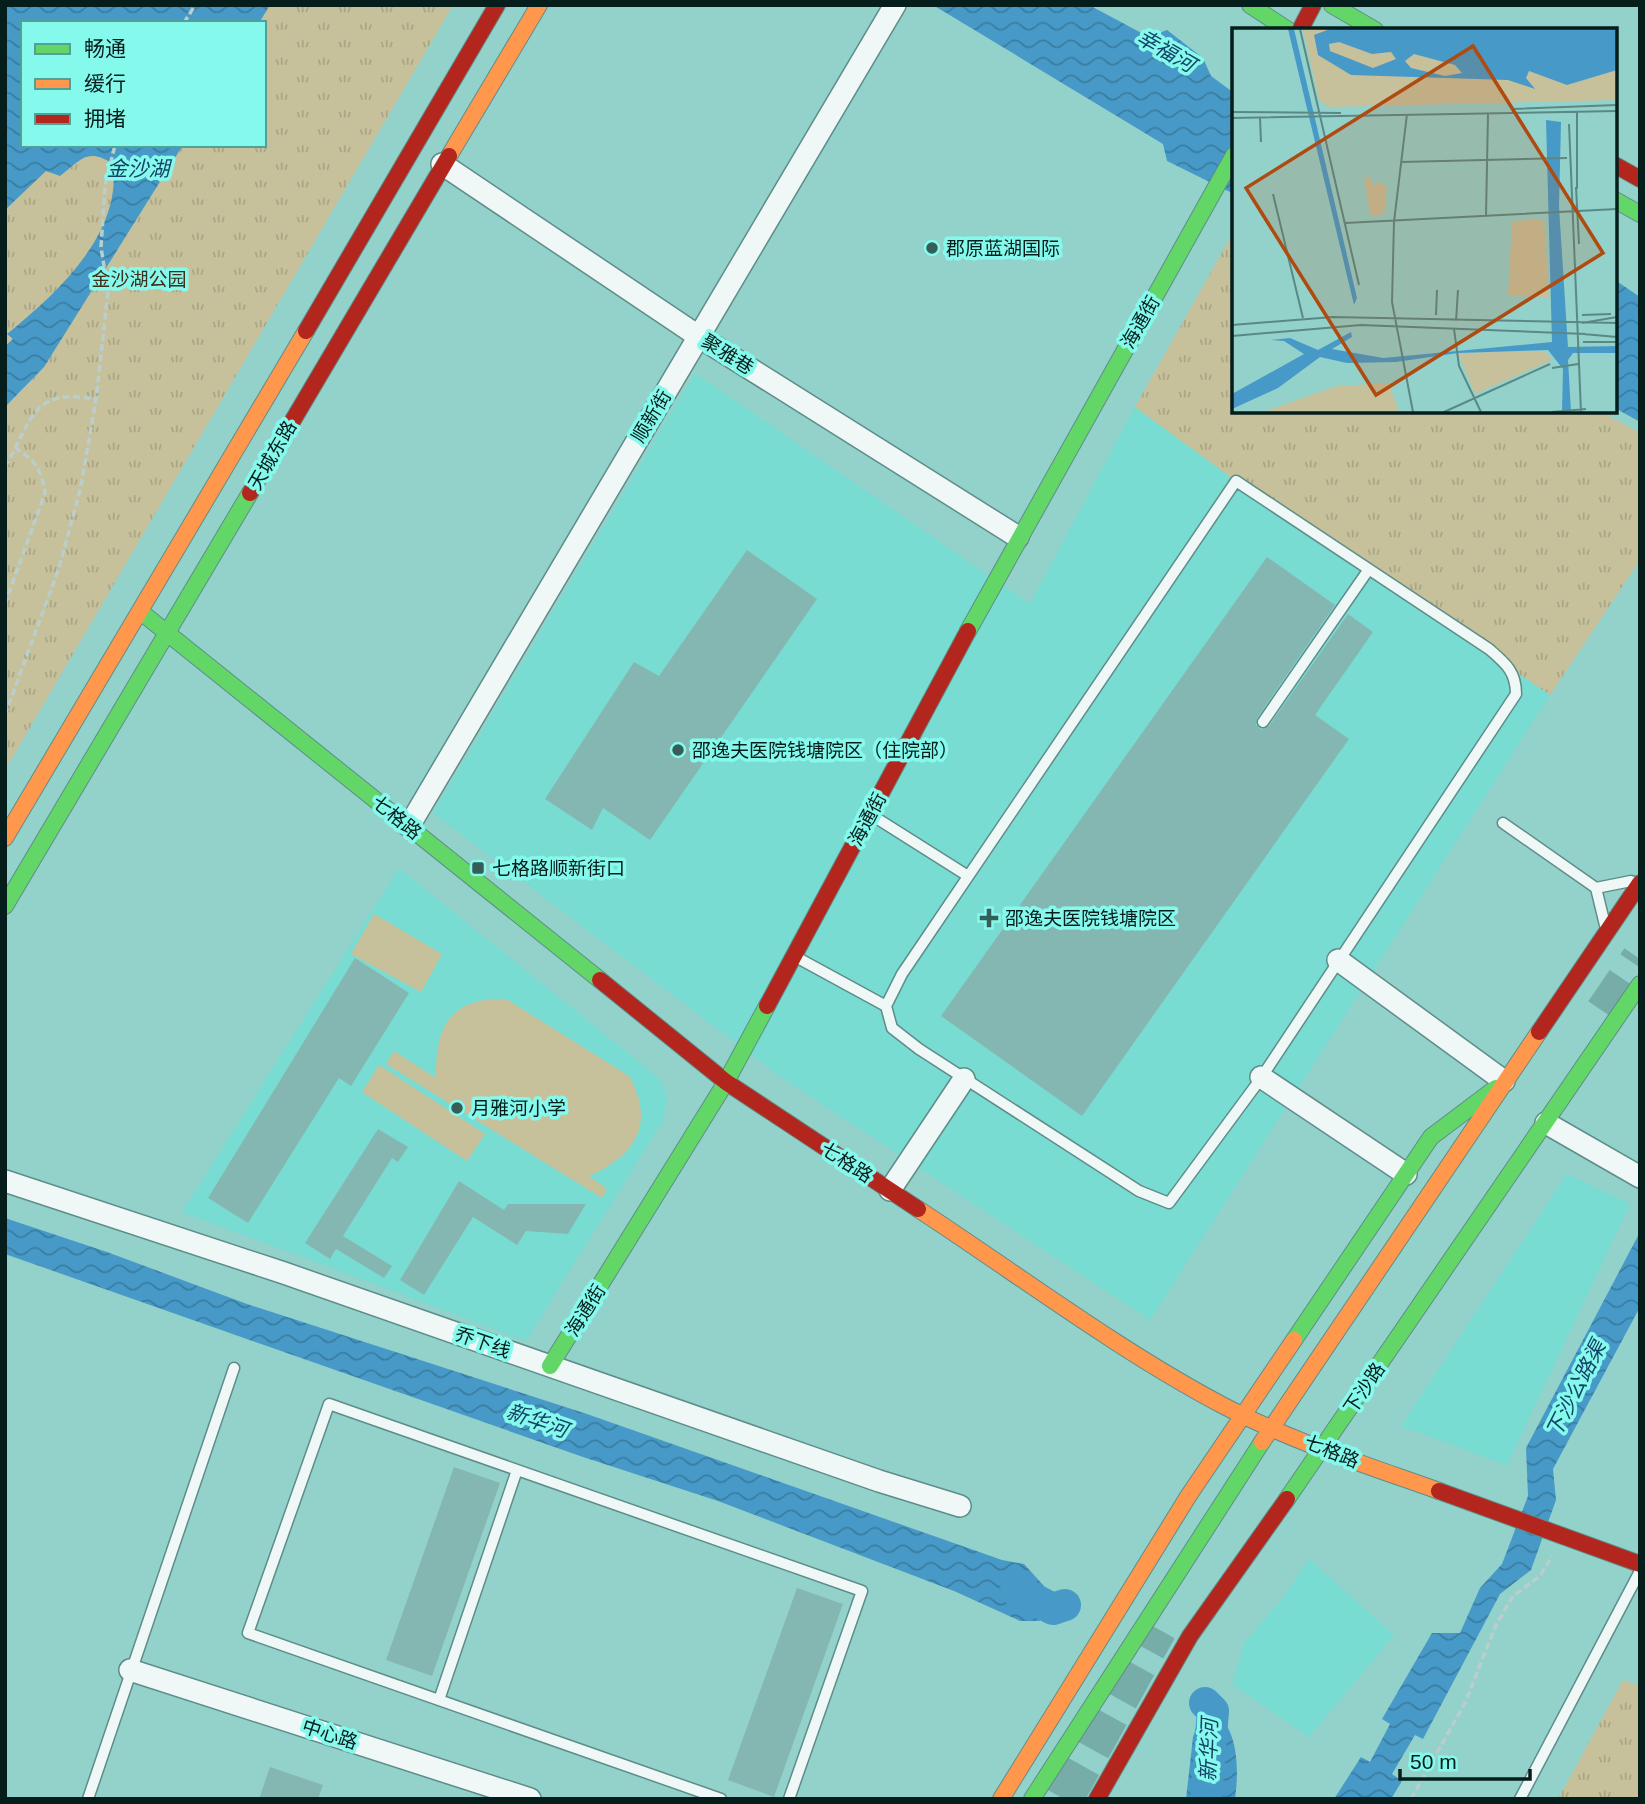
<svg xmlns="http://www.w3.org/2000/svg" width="1645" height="1804" font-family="Arial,'Noto Sans SC',sans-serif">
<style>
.built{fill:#78dcd2}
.green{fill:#c6c09b}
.park{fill:url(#park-tufts);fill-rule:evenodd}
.water{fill:url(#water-waves)}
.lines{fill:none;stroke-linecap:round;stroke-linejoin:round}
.river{stroke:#479ac8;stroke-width:32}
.building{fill:#85b7b2}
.highway-tunnel{stroke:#77ada8;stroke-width:38;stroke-dasharray:38 19;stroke-linecap:butt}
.lane-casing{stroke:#5e8d89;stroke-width:13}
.street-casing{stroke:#5e8d89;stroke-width:24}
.fast-casing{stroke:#5e8d89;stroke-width:18}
.slow-casing{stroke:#5e8d89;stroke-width:18}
.jam-casing{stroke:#5e8d89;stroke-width:18}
.path{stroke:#bacecc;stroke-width:3.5;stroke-dasharray:7 3.5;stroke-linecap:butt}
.lane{stroke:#eff8f7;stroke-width:10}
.street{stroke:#eff8f7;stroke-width:21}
.fast{stroke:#63d668;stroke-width:16}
.slow{stroke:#ff974d;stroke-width:16}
.jam{stroke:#b3261e;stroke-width:16}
.poi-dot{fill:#375d59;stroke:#86f9ed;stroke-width:2.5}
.labels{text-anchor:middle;stroke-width:7;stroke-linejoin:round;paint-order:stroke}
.poi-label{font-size:19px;fill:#051e1c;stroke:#86f9ed;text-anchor:start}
.park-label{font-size:19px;fill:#3e2d1a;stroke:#86f9ed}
.street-label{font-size:19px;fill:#051e1c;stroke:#86f9ed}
.water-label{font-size:21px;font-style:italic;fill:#144266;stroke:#86f9ed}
.inset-road{fill:none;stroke:#5a8985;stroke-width:2}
.view{fill:#af4a10;fill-opacity:0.15;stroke:#af4a10;stroke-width:3.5}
.inset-edge{fill:none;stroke:#051e1c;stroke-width:3.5}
</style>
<defs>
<pattern id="park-tufts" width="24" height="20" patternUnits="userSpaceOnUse" patternTransform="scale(1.75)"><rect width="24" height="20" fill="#c6c09b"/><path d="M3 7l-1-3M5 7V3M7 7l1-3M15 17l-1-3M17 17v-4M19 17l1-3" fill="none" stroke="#a9a585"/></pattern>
<pattern id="water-waves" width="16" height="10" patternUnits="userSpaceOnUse" patternTransform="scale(1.75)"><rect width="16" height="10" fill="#479ac8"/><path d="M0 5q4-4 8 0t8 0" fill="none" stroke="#397da2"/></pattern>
</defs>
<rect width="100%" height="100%" fill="#93d1cb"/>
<path class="built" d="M695 373 1030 604 1135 407 1236 481 1550 695 1150 1320 778 1075 433 813Z
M399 868 660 1079 667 1098 664 1119 526 1341 182 1212Z
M1567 1174 1630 1204 1507 1465 1401 1426Z
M1309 1559 1394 1635 1309 1737 1232 1684 1245 1642 1285 1595Z"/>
<path class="green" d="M374 914 442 954 421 992 351 954Z
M506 999 629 1076C656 1124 635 1156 589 1176L607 1189 602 1198 386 1064 394 1051 436 1078C435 1027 450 997 506 999Z
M379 1065 485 1134 467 1161 362 1092Z"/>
<path class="park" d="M5 5H453L5 770ZM23 23H264V145H23Z
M1234 231V411H1600L1640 433V560L1550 695 1236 481 1135 407Z
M1623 1680 1640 1686V1799H1558Z"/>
<path class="water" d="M5 5H270L259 23H23V145H183L44 367 5 407V346L13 339 7 334C56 294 122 235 113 164 87 147 81 160 60 176L46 171 5 210Z
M933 5H1089L1149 37 1167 30 1203 58 1211 76 1234 93V194L1167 161 1163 144Z
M1615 280 1640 297V422L1615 408Z
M5 1218 107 1252 247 1304 587 1414 1002 1560 1024 1564 1054 1597 1053 1609 1039 1621H1020L954 1591 718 1501 583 1457 5 1254Z
M1640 1232V1307L1553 1469 1556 1500 1531 1570 1500 1594 1423 1739 1415 1735 1392 1774 1402 1781 1391 1799H1334L1361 1757 1370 1762 1390 1724 1382 1719 1432 1633H1460L1480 1588 1502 1564 1528 1496 1526 1448Z
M1213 1711C1239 1728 1239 1770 1235 1799H1186L1193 1737 1198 1722Z"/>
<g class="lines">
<path class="river" d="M1016 1590 1053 1609 1065 1605
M1205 1703 1213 1711 1206 1799"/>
</g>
<path class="building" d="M747 550 817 599 650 840 603 808 592 830 545 799 634 662 659 676Z
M1267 557 1335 605 1257 718 1256 725 1262 730 1269 726 1348 614 1373 632 1315 715 1349 739 1082 1116 941 1016Z
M355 958 409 993 351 1086 339 1078 248 1223 208 1198Z
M378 1129 408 1147 398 1162 392 1158 343 1236 392 1266 384 1278 336 1249 330 1259 305 1243Z
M459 1181 504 1210 508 1204H586L568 1234 526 1231 517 1245 473 1217 424 1295 400 1280Z
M454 1467 500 1483 432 1676 386 1660Z
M797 1588 843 1604 774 1797 728 1780Z
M270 1767 323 1785 318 1799H259Z"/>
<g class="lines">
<path class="highway-tunnel" d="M1604 1012 1640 959
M1064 1799 1158 1629"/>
<g class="lane-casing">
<path id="lane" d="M1236 481 1489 649C1505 663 1516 671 1516 694L1259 1081 1169 1203 1139 1191 919 1049 892 1028 886 1006 902 974Z
M1263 722 1369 569
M873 816 968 876
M1503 823 1596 888 1605 925
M1596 888 1631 881
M796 957 886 1006
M439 1700 517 1470
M88 1799 234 1368
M721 1799 248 1633 329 1404 862 1591 789 1799
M1520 1799 1640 1571"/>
</g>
<g class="street-casing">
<path id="street" d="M442 164 698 336 1018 537
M409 826 895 5
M1338 960 1504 1081
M1261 1077 1406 1174
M1546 1123 1640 1177
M5 1181 284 1273 879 1481 960 1506
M890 1190 964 1079
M130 1670 530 1799"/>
</g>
<g class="fast-casing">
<path id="fast" d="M1250 5 1288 30
M1332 5 1375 30
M1615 200 1640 214
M141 612 600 980
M968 631 1234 155
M5 906 250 493
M1294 1340 1431 1137 1496 1088
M550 1366 726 1082 767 1006
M1287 1499 1640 984
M1032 1799 1262 1442"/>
</g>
<g class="slow-casing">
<path id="slow" d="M449 156 539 5
M5 838 306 331
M918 1209C1016 1273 1118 1350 1222 1405 1291 1441 1366 1465 1439 1491
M1262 1442 1539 1032
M1001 1799 1189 1495 1294 1340"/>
</g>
<g class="jam-casing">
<path id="jam" d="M1300 30 1313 5
M1615 165 1640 179
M306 331 497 5
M250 493 449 156
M600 980 726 1082 918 1209
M767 1006 968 631
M1539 1032 1640 883
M1439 1491 1640 1564
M1097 1799 1190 1636 1287 1499"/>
</g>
<path class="path" d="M184 23 195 5
M5 467C32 422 30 387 96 399
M5 604 45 493C42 471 35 459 16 449
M5 715 59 568 81 486 96 399 108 292 101 247 105 186 115 145
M1411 1799 1465 1703 1496 1625 1513 1596 1540 1576 1552 1556"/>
<use href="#lane" class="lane"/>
<use href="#street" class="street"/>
<use href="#fast" class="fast"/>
<use href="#slow" class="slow"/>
<use href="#jam" class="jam"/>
</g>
<g class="poi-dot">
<circle cx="932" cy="248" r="7"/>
<circle cx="678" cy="750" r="7"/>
<rect x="471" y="861" width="14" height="14" rx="3.5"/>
<path d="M985.5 907.5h7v7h7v7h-7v7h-7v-7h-7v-7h7z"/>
<circle cx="457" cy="1108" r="7"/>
</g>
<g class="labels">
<g class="poi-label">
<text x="946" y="255">郡原蓝湖国际</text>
<text x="692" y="757">邵逸夫医院钱塘院区（住院部）</text>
<text x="492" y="875">七格路顺新街口</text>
<text x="1005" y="925">邵逸夫医院钱塘院区</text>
<text x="471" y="1115">月雅河小学</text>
</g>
<g class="park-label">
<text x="139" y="286">金沙湖公园</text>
</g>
<g class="street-label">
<text transform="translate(1140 322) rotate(-60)" y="7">海通街</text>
<text transform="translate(728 354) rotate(32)" y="7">聚雅巷</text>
<text transform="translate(651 416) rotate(-59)" y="7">顺新街</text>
<text transform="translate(272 455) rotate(-60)" y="7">天城东路</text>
<text transform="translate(397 817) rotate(39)" y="7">七格路</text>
<text transform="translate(867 819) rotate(-62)" y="7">海通街</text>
<text transform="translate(847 1162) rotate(33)" y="7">七格路</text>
<text transform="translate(585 1310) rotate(-58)" y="7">海通街</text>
<text transform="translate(483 1342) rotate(19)" y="7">乔下线</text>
<text transform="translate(1364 1388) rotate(-56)" y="7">下沙路</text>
<text transform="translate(1332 1451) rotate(22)" y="7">七格路</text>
<text transform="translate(330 1734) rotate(18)" y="7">中心路</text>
</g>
<g class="water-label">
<text transform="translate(1166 51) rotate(30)" y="7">幸福河</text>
<text x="138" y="176">金沙湖</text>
<text transform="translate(1576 1389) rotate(-63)" y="7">下沙公路渠</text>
<text transform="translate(537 1421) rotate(19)" y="7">新华河</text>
<text transform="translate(1209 1750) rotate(-88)" y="7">新华河</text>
</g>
</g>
<g transform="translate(1232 28)">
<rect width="385" height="385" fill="#93d1cb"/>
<path d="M132 149 140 150V157L148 154 155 160 152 186 138 188Z" fill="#c6c09b"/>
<path d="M71 1H385V72L97 79 87 72ZM312 191 317 269 276 268 280 193ZM312 323 320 332 243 366 226 325ZM157 355 167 384H31L105 358Z" fill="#c6c09b"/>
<path d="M56 1H62L125 270 122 277ZM98 1H385V42L335 57 297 43 294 50 303 61 276 52 119 47 86 27 82 7ZM107 14 140 26 159 24 164 31 141 40 98 23 97 16ZM182 26 223 37 230 45 213 48 179 40 173 33ZM314 92 329 94 327 179 336 319 385 318V325H341L336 332 339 384H330L331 341 316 322 226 325 164 334 115 335 88 329 46 360 0 381V366L72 326 52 313 39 312 58 310 86 322 119 304 120 309 100 321 151 330 320 314Z" fill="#479ac8" fill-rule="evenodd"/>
<path class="inset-road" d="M68 1 127 257M280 81 385 77M0 84 109 85M175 86 162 194 160 274 181 384M0 90 385 83M28 90 29 114M337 96 349 384M169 134 335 130M344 159 347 216M345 161V84M41 166 71 290M254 188 256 86M113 195 385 181M204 287 205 262M350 287 379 286M224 293 226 262M350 295 385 289M0 297 101 289 385 295M222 301 227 338 249 384M351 306 385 309M0 308 129 297 354 306M351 314H385M320 340 346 336M212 384 318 336M320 384 354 381"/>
<path class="view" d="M241 18 371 225 144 367 14 160Z"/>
<rect width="385" height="385" class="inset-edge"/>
</g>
<rect width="1645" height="1804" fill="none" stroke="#051e1c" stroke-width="14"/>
<rect x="21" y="21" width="245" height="126" fill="#86f9ed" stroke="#52a199" stroke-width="2"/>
<rect x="35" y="44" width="35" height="10" fill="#63d668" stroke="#52a199" stroke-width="2"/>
<text x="84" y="56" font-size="21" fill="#051e1c">畅通</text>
<rect x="35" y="79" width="35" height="10" fill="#ff974d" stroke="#52a199" stroke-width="2"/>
<text x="84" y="91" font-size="21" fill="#051e1c">缓行</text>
<rect x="35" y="114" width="35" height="10" fill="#b3261e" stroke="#52a199" stroke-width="2"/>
<text x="84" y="126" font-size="21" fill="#051e1c">拥堵</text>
<path d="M1400 1769v10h130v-10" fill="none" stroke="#051e1c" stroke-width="3.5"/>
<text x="1410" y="1769" font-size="21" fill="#051e1c" stroke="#86f9ed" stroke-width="5" paint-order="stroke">50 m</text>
</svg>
